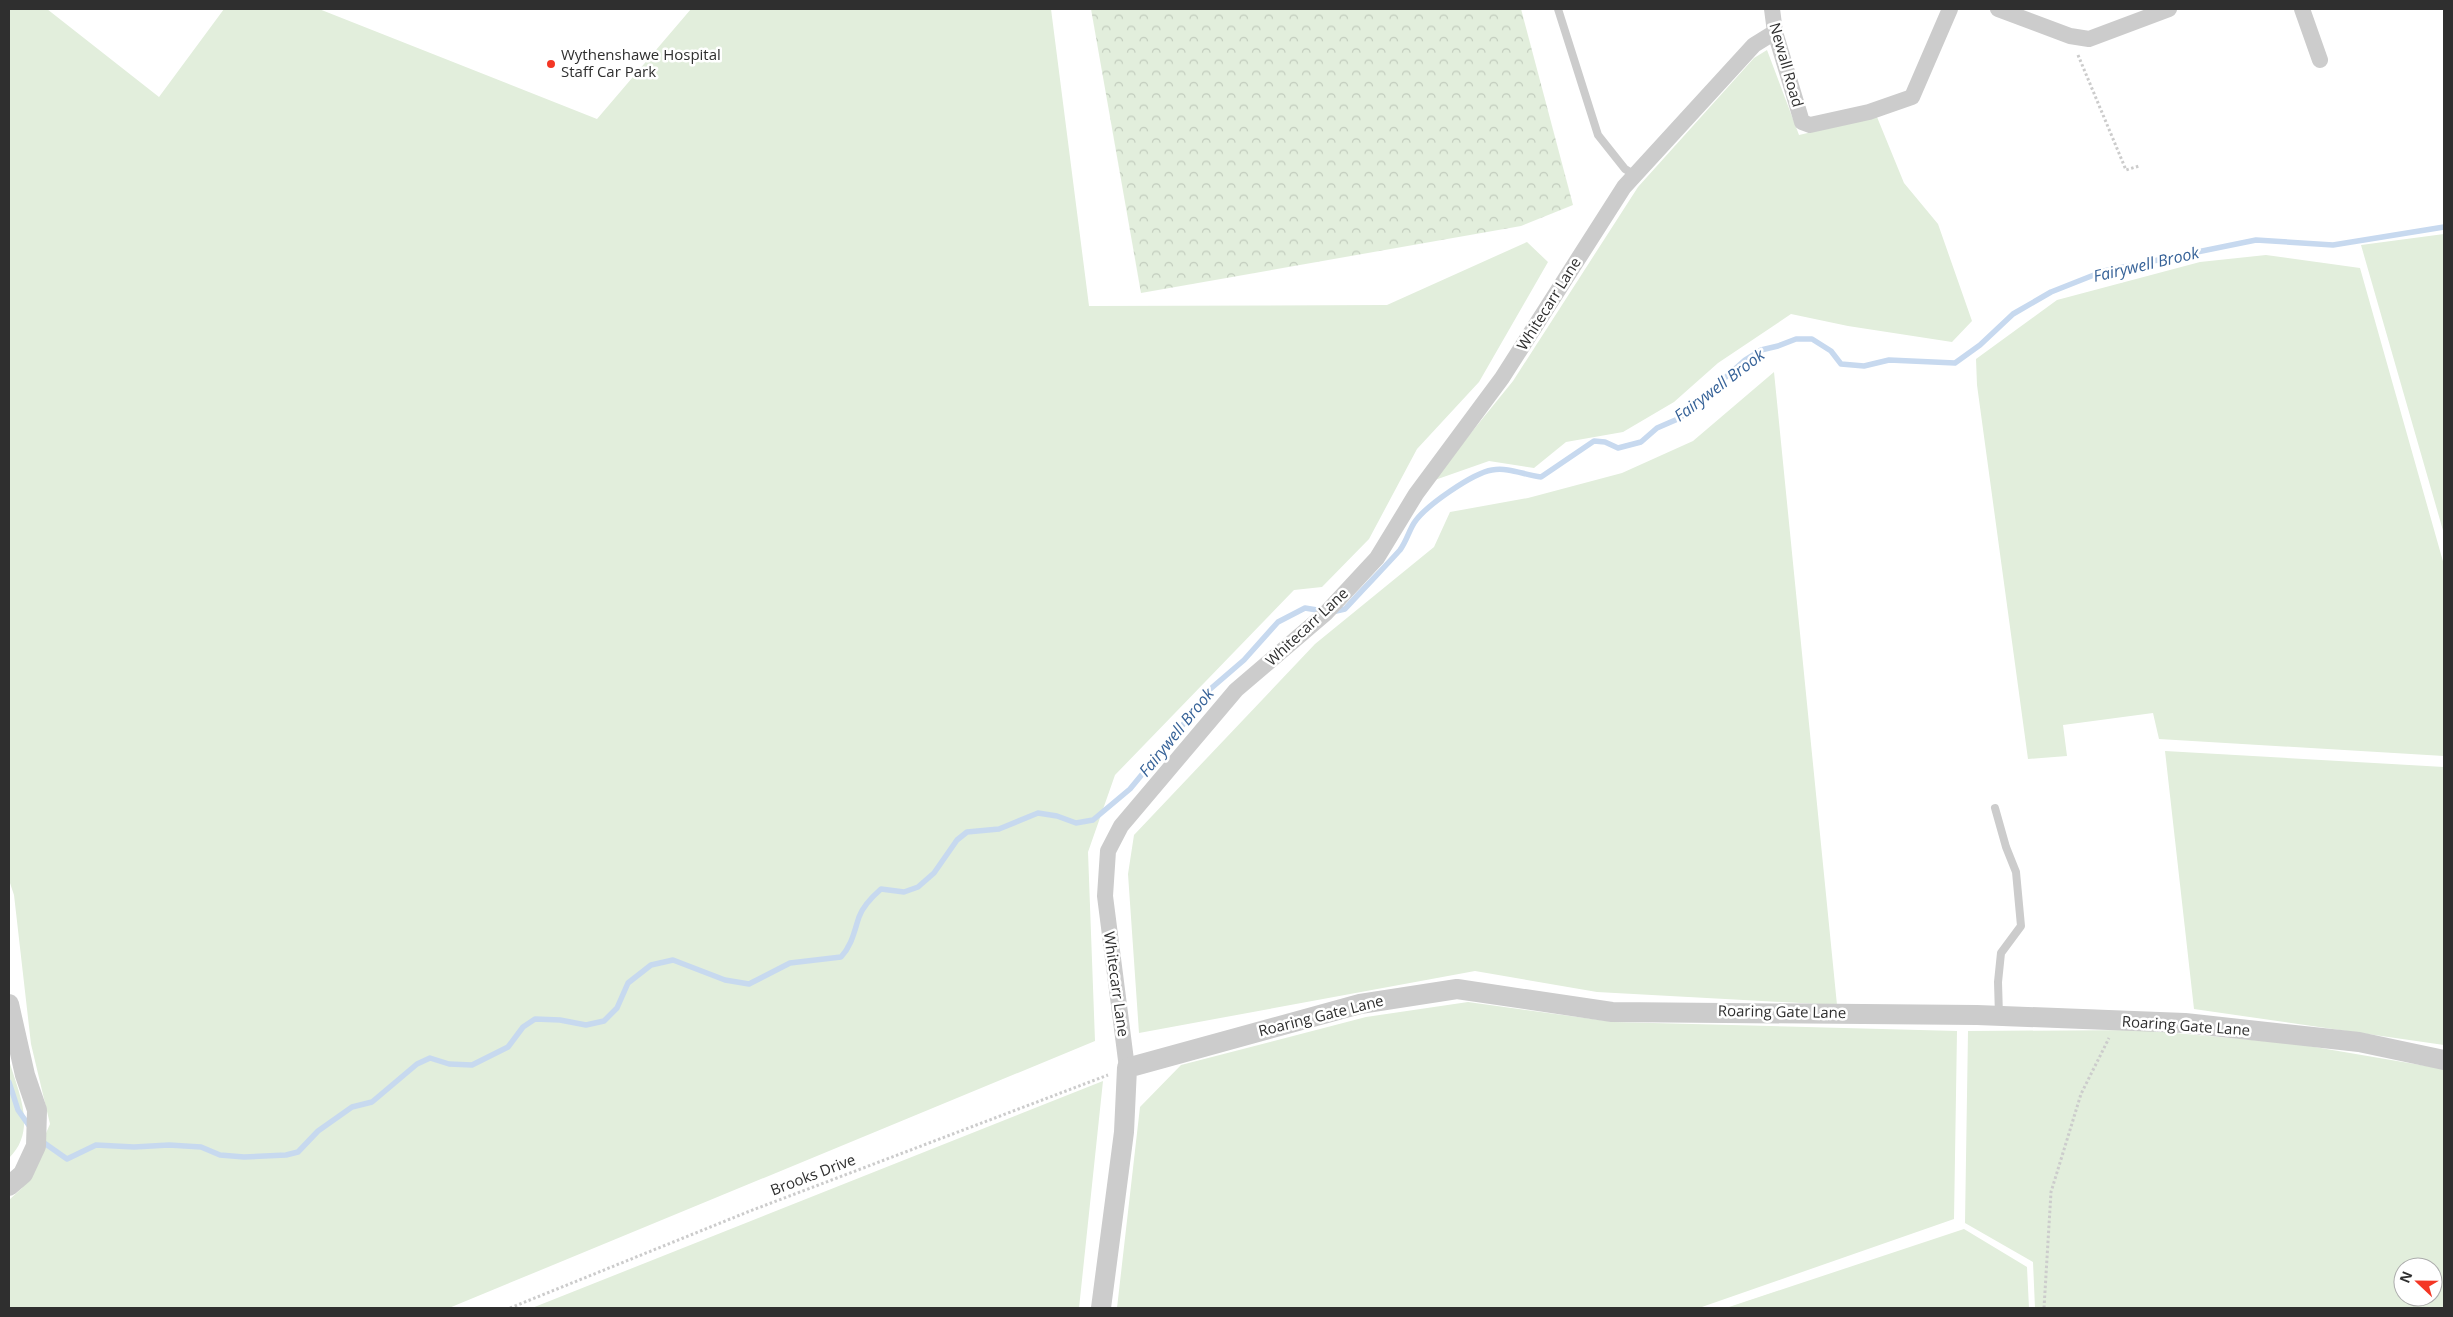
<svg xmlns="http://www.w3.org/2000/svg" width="2453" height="1317" font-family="'Open Sans',sans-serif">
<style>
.grass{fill:#e2eedc;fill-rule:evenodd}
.park{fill:url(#park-crowns)}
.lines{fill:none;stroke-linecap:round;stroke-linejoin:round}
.stream{stroke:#c7d9ef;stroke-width:5.5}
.path{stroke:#ccc;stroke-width:3;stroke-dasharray:2.5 2.5;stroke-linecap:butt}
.service{stroke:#ccc;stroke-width:8}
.minor{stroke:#ccc;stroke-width:16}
.tertiary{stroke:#ccc;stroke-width:20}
.poi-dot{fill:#f43624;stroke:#fff;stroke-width:2}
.labels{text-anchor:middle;stroke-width:5;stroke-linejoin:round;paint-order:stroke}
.poi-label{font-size:15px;fill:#2f2f2f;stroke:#fff;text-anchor:start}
.street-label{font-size:15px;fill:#2f2f2f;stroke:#fff}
.water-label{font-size:16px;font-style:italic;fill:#366298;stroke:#fff}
</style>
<defs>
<pattern id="park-crowns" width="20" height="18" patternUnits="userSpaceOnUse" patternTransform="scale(1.25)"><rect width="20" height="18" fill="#e2eedc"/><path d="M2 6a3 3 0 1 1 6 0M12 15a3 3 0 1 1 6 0" fill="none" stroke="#c2ccbd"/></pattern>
</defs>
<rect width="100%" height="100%" fill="#fff"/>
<path class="grass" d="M9 9H47L159 97 224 9H319L597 119 691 9H1051L1089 306 1387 305 1527 242 1548 262 1479 382 1417 449 1369 539 1322 587 1294 590 1115 775 1088 852 1095 1041 449 1308H9V1200L22 1188 50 1124 31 1044 14 895 9 880Z
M1767 50 1799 135 1877 117 1904 183 1938 224 1972 321 1952 342 1848 326 1791 314 1718 363 1674 402 1623 432 1566 442 1534 468 1489 461 1432 481 1513 381 1638 187 1754 58Z
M2444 234V534L2361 245Z
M2266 255 2360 268 2444 565V756L2159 739 2153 713 2063 725 2067 756 2028 759 1977 385 1976 359 2057 300 2200 262Z
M1774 372 1837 1005 1597 992 1475 971 1139 1033 1128 874 1134 835 1315 644 1434 547 1450 512 1528 498 1622 473 1693 441Z
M2165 751 2444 767V1045L2194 1009Z
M1468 1002 1614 1022 1957 1031 1954 1219 1699 1308H1117L1140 1107 1181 1065 1366 1017Z
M2142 1030 2297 1044 2444 1069V1308H2035L2033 1262 1965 1223 1968 1031ZM2403 1267H2433V1297H2403Z
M9 1060C18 1092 38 1130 9 1158Z
M1103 1081 1079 1308H532Z
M1964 1229 2027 1267 2029 1308H1726Z"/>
<path class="park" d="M1091 9H1521L1573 205 1521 226 1141 293Z"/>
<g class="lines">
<path class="stream" d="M1332 612 1345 609C1363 589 1382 570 1400 550 1406 542 1409 531 1414 523 1425 506 1473 473 1492 470 1509 467 1524 475 1541 477L1594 441 1605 442 1618 448 1641 442 1657 428 1680 418 1745 360 1761 350 1778 346 1796 339H1812L1831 351 1841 364 1864 366 1889 360 1955 363 1980 345 2013 314 2051 292 2104 271 2256 240 2333 245 2444 227
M9 1082 18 1110 30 1127
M40 1140 67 1159 96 1145 134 1147 169 1145 201 1147 220 1155 244 1157 286 1155 298 1152 318 1131 352 1107 372 1102 417 1064 430 1058 449 1064 472 1065 508 1047 523 1027 535 1019 560 1020 586 1025 604 1021 617 1008 628 983 651 965 673 960 725 980 749 984 790 963 841 957C852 945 854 932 859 917 863 906 873 896 881 889L904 892 918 887 934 873 957 840 967 832 999 829 1038 813 1057 816 1076 823 1093 820 1130 789 1186 721 1208 691 1244 660 1278 622 1305 608 1323 611"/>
<path class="path" d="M2078 55 2126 170 2139 166
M510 1308 750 1211 1108 1075
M2044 1308 2051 1192 2081 1094 2109 1038"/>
<path class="service" d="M1558 9 1598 135 1625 169 1635 175
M1995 808 2006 847 2016 872 2021 926 2001 953 1998 982 1999 1016"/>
<path class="minor" d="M1772 9 1775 32 1802 122 1810 125 1869 112 1912 97 1950 9
M1998 9 2070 36 2089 39 2169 9
M2302 9 2320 60
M1127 1068 1105 896 1108 851 1121 826 1236 690 1325 614 1377 558 1416 494 1502 378 1624 187 1754 45 1775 32"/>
<path class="tertiary" d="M9 1004 25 1075 37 1110 36 1146 23 1174 9 1186
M1101 1308 1124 1132 1127 1068 1360 1004 1457 989 1612 1012 1977 1015 2185 1023 2359 1042 2444 1060"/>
</g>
<circle class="poi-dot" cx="551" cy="64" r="5"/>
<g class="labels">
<g class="poi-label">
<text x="561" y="60">Wythenshawe Hospital<tspan x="561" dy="17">Staff Car Park</tspan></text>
</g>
<g class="street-label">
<text transform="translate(1786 65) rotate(74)" y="5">Newall Road</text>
<text transform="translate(1549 304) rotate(-58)" y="5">Whitecarr Lane</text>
<text transform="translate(1307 627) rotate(-43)" y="5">Whitecarr Lane</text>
<text transform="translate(1116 984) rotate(82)" y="5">Whitecarr Lane</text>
<text transform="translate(1782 1012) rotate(1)" y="5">Roaring Gate Lane</text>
<text transform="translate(1321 1016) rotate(-14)" y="5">Roaring Gate Lane</text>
<text transform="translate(2186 1026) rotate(4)" y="5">Roaring Gate Lane</text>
<text transform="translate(813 1175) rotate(-21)" y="5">Brooks Drive</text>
</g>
<g class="water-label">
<text transform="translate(2146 264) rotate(-13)" y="6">Fairywell Brook</text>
<text transform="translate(1719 385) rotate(-37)" y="6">Fairywell Brook</text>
<text transform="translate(1176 732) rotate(-51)" y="6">Fairywell Brook</text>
</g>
</g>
<rect width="2453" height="1317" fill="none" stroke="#2f2f2f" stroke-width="20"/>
<g transform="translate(2418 1282) rotate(292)"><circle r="24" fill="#ffffff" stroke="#acacac"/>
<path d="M0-4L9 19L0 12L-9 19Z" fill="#f43624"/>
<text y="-8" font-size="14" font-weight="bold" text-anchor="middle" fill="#2f2f2f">N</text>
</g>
</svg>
